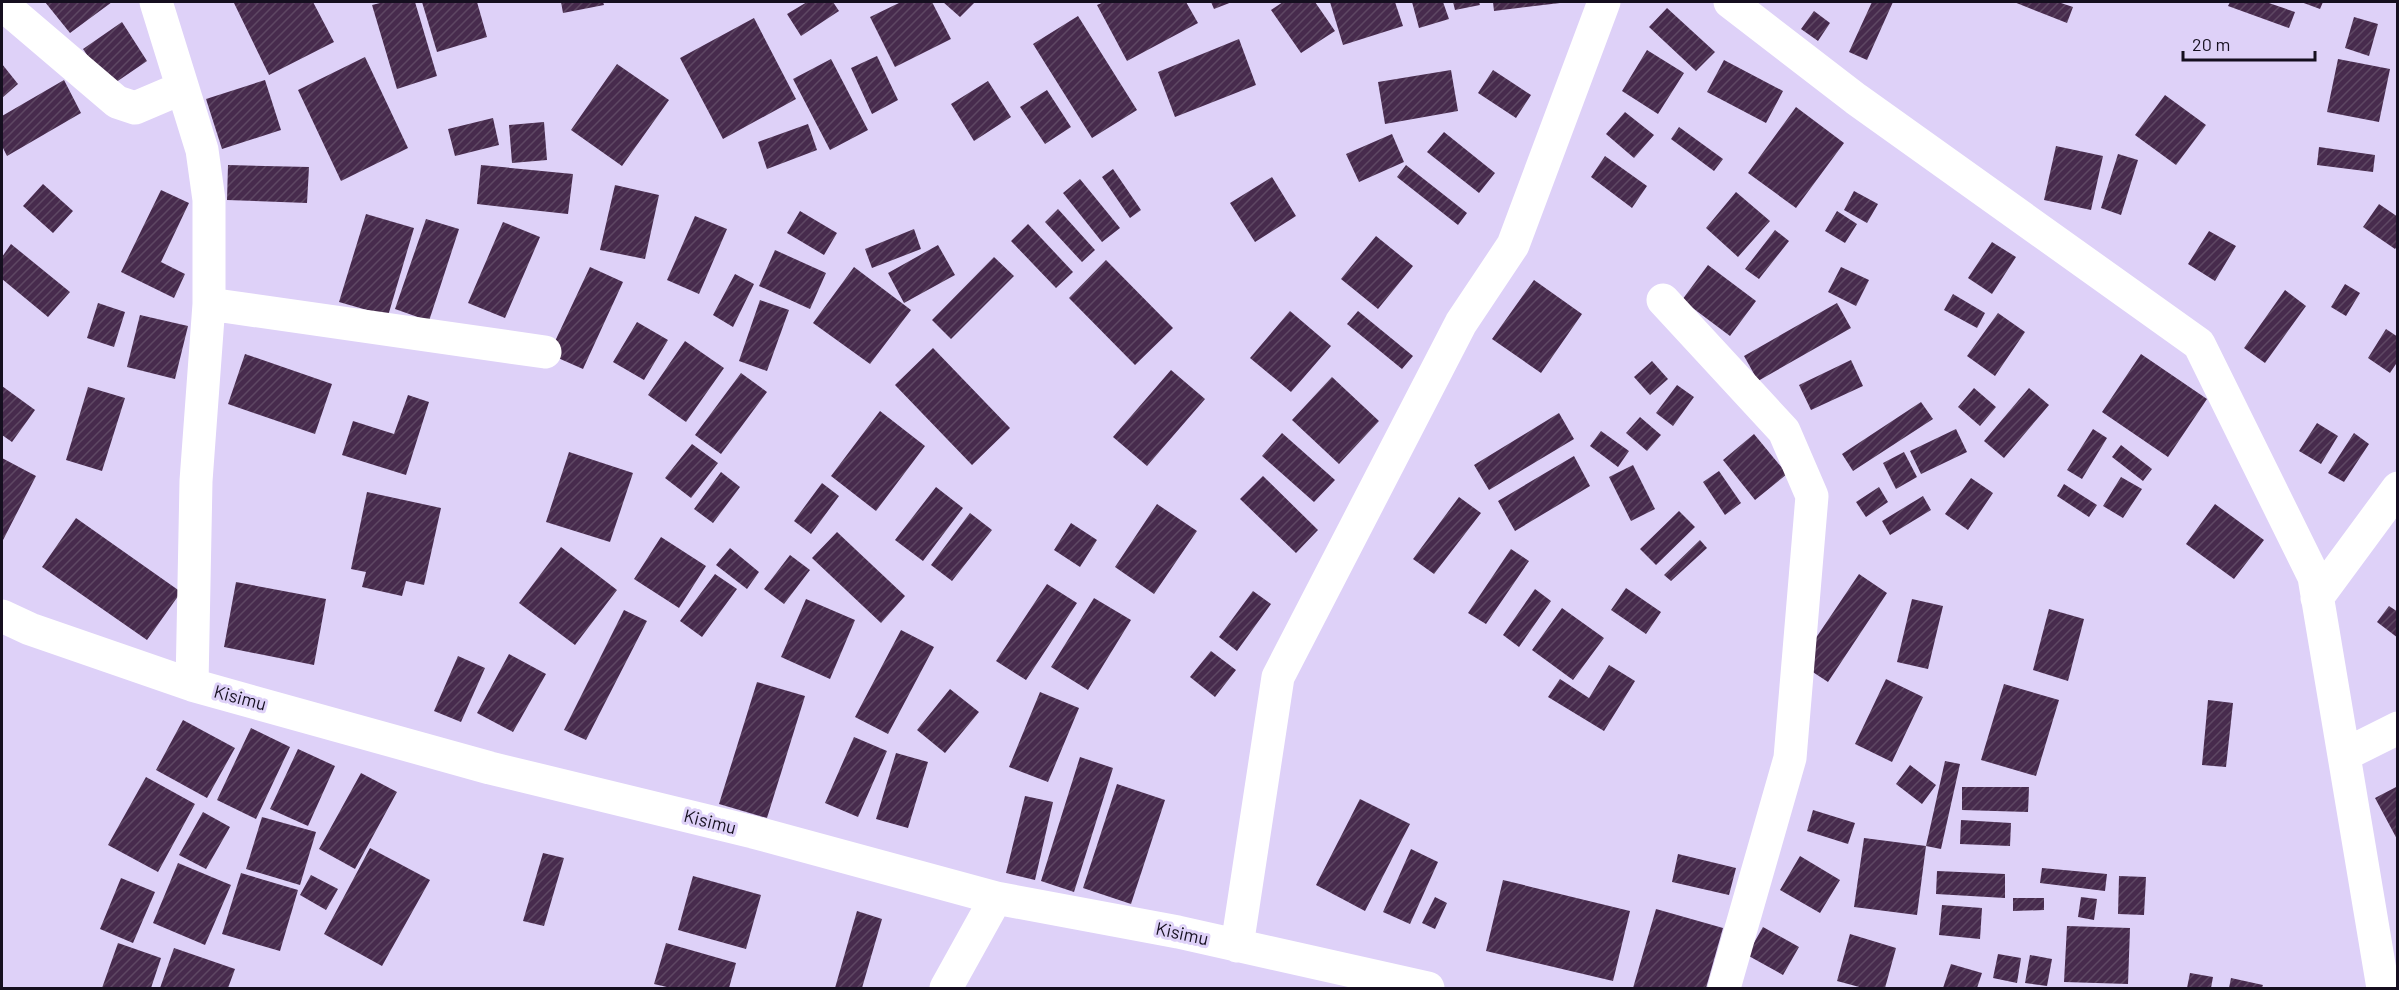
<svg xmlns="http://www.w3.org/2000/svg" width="2399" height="990" font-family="Barlow,sans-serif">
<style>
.building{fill:url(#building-hatch)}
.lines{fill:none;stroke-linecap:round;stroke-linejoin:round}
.minor{stroke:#fff;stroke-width:33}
.labels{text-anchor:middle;stroke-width:6;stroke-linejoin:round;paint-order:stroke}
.street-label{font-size:18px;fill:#150f1f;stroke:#ded1f8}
</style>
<defs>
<pattern id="building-hatch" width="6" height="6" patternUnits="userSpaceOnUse" patternTransform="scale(1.5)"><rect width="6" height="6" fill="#472b4d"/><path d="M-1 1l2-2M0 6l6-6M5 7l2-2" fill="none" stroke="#5e4763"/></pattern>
</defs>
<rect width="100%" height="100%" fill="#ded1f8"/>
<path class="building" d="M45 2H112L70 33Z
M238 2H313L334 42 269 75 234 3Z
M384 2H415L437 76 397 89 372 5Z
M422 2H477L487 37 437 52Z
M561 2H603L604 5 563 13Z
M807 2H833L839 11 801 36 787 14Z
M901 2H932L951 39 895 67 870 17Z
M943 2H975L960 17Z
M1104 2H1186L1198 23 1127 61 1097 5Z
M1211 2H1232L1214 9Z
M1283 2H1315L1335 31 1301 53 1271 10Z
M1330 2H1395L1403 26 1343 45Z
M1412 2H1443L1449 19 1419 28Z
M1453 2H1479L1480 5 1455 10Z
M1493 2H1560V3L1494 11Z
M1872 2H1893L1867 60 1849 52Z
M2014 2H2058L2073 7 2067 23Z
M2230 2H2266L2295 12 2289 28 2228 6Z
M2301 2H2323L2320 9Z
M1667 8 1715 52 1696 71 1649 27Z
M1814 11 1830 23 1818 41 1801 29Z
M1078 16 1137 110 1092 138 1033 44Z
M2354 17 2378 24 2369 56 2345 48Z
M754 18 796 99 723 139 680 58Z
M122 22 147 61 109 87 83 49Z
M1239 39 1256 85 1175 117 1158 72Z
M1647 50 1684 73 1658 114 1622 91Z
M877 56 898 100 872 114 851 68Z
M365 57 408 148 341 181 298 90Z
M831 59 868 130 830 150 793 79Z
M2338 59 2390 69 2379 122 2327 112Z
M1724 60 1783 91 1766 123 1707 92Z
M2 64 18 84 2 98Z
M617 64 669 100 622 166 571 130Z
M1451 70 1458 111 1385 124 1378 82Z
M1493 70 1531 95 1516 118 1478 93Z
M64 80 81 113 7 156 2 146V116Z
M265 80 281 130 222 149 206 99Z
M988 81 1011 117 974 141 951 104Z
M1047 90 1071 127 1045 144 1020 107Z
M2165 95 2206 125 2176 165 2135 135Z
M1796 107 1844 143 1796 208 1748 173Z
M1625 112 1654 135 1634 158 1606 134Z
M493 118 499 145 455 156 448 129Z
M544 122 547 160 512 163 509 125Z
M808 124 817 150 767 169 758 142Z
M1679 127 1723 159 1714 171 1671 139Z
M1444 132 1495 173 1479 193 1427 152Z
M1392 134 1404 162 1359 182 1346 154Z
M2056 146 2103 156 2091 210 2044 200Z
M2319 147 2375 155 2373 172 2317 165Z
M2118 154 2138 160 2121 215 2101 208Z
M1605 156 1647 186 1632 208 1591 177Z
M228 165 309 167 307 203 227 200Z
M481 165 573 174 568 214 477 204Z
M1406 165 1467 213 1458 225 1397 177Z
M1113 169 1141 210 1130 218 1102 177Z
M1272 177 1296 216 1255 242 1230 203Z
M1080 179 1120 228 1102 242 1063 193Z
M43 184 73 211 53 233 23 206Z
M615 185 659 195 645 259 600 250Z
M161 190 189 203 161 262 185 274 174 298 121 272Z
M1854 191 1878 204 1867 223 1844 210Z
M1736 192 1770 221 1738 257 1706 228Z
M2379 204 2398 217V245L2395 249 2363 227Z
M1058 209 1095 250 1082 262 1045 222Z
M800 211 837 233 824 255 787 233Z
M1837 211 1857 224 1845 243 1825 231Z
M366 214 414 228 388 316 339 302Z
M695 216 727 229 699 294 667 280Z
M426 219 459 229 429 321 395 309Z
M503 222 540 237 505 318 468 303Z
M1028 224 1073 272 1056 288 1011 241Z
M914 229 921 249 872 268 865 249Z
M1775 230 1789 241 1759 279 1745 269Z
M2209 231 2236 246 2215 281 2188 264Z
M1376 236 1413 266 1378 309 1341 279Z
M1992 242 2016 257 1992 294 1968 278Z
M11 244 70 292 48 317 2 279V257Z
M938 245 955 275 904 303 888 273Z
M775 250 826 273 810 309 759 286Z
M994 257 1014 276 951 339 932 320Z
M1106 260 1173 328 1135 365 1069 298Z
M1708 265 1756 301 1730 336 1682 300Z
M590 267 623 282 583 369 549 354Z
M854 267 911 310 870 364 813 323Z
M1841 267 1869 280 1856 306 1828 292Z
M735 274 754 284 733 327 713 315Z
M1534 280 1582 314 1541 373 1492 339Z
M2345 284 2360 293 2346 316 2331 307Z
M2285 290 2306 306 2265 363 2244 348Z
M1953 294 1985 313 1977 328 1944 310Z
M760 300 789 310 767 371 739 361Z
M98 303 125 312 114 347 87 338Z
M1837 303 1851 328 1758 381 1744 356Z
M1290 311 1331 346 1291 392 1250 358Z
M1358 311 1413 356 1402 369 1347 324Z
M1998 313 2025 332 1995 376 1967 356Z
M140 315 188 326 175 379 127 367Z
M637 322 668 340 644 380 613 362Z
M2386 329 2398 337V361L2390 373 2368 358Z
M685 341 724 368 686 422 648 395Z
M933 348 1010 428 972 465 895 385Z
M245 354 332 384 315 434 228 404Z
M2141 354 2207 399 2168 457 2102 412Z
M1851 360 1863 386 1811 410 1799 385Z
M1652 361 1668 379 1650 395 1634 377Z
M1171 370 1205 399 1147 466 1113 437Z
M741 373 767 392 721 454 695 435Z
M1332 377 1379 421 1339 464 1292 420Z
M1677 385 1694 397 1673 426 1656 413Z
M2 386 35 410 12 442 2 435Z
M88 387 125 398 102 471 66 460Z
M1974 388 1996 407 1980 426 1958 407Z
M2029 388 2049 405 2004 458 1984 441Z
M408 395 429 402 406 475 342 455 353 421 394 434Z
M1921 402 1933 419 1853 471 1842 454Z
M880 411 925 446 876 511 831 476Z
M1559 413 1574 439 1489 490 1474 465Z
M1640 417 1661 435 1647 451 1626 433Z
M2317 423 2338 436 2321 464 2299 451Z
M1956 429 1967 452 1921 474 1910 451Z
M2093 429 2107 438 2082 479 2067 470Z
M1601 431 1629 451 1618 467 1590 446Z
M1282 433 1335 480 1314 502 1262 456Z
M2354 433 2369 444 2344 482 2328 473Z
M1754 434 1787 474 1755 500 1723 460Z
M692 444 718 463 691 498 665 478Z
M2121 445 2152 469 2143 481 2112 457Z
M569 452 633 473 610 542 546 522Z
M1904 452 1917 477 1896 489 1883 463Z
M1574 456 1590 486 1515 531 1498 501Z
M2 458 36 476 2 542Z
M1633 465 1655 509 1631 521 1609 477Z
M1719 471 1741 503 1725 515 1703 482Z
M721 472 740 487 713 523 694 509Z
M1263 476 1318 530 1296 553 1240 499Z
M2121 477 2142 489 2123 518 2103 506Z
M1971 478 1993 493 1968 530 1945 514Z
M822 483 839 496 811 534 794 521Z
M2064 484 2097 505 2089 517 2057 496Z
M936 487 963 508 923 561 895 540Z
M1879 487 1888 502 1866 517 1856 502Z
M367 492 441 508 424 585 406 581 402 596 362 587 366 572 351 569Z
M1923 496 1931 510 1890 535 1882 521Z
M1459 497 1481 513 1434 574 1413 559Z
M1157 504 1197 531 1154 594 1115 567Z
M2215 504 2264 540 2234 579 2186 544Z
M1679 511 1695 527 1656 565 1640 549Z
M970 513 992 530 952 581 931 565Z
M76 518 181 592 147 640 42 567Z
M1071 523 1097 540 1080 567 1054 550Z
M837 532 905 596 881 623 812 558Z
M661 537 706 566 679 608 634 579Z
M1700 540 1707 548 1671 581 1664 575Z
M561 547 617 590 575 645 519 603Z
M730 548 759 572 747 589 716 565Z
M1511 549 1529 561 1486 624 1468 613Z
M790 555 810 570 784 604 764 589Z
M715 574 737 589 702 637 680 621Z
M1859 574 1887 593 1828 682 1799 663Z
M236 582 326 599 314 665 224 647Z
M1047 584 1077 603 1026 680 996 661Z
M1626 588 1661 612 1646 634 1611 610Z
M1535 589 1551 601 1519 647 1503 635Z
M1253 591 1271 604 1237 651 1219 637Z
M1094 598 1131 620 1088 690 1051 667Z
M806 599 855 620 830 679 781 657Z
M1912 599 1943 606 1928 669 1897 662Z
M2389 606 2398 612V638L2377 622Z
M1562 608 1604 638 1573 680 1532 650Z
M2049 609 2084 619 2068 681 2033 670Z
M624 610 647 621 586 740 564 730Z
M901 630 934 647 888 734 855 717Z
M1211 651 1236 670 1215 697 1190 677Z
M509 654 546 674 513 732 477 713Z
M458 656 485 668 461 722 434 711Z
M1609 665 1635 681 1604 731 1548 697 1560 679 1589 698Z
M1886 679 1923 697 1892 762 1855 744Z
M757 682 805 696 767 818 719 804Z
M2004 684 2059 700 2036 776 1981 760Z
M950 689 979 712 945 753 917 730Z
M1040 692 1079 708 1048 782 1009 767Z
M2208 700 2233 703 2226 767 2202 765Z
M183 720 235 748 207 798 156 770Z
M251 728 290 747 256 819 217 800Z
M854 737 887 751 858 817 825 803Z
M298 749 335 766 308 826 270 809Z
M896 753 928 762 908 828 876 819Z
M1080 757 1113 768 1074 892 1041 881Z
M1945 761 1960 764 1941 849 1926 846Z
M1910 765 1936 785 1922 804 1896 784Z
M361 773 397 792 355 869 319 849Z
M146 777 195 804 158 872 108 845Z
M1117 784 1165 800 1131 904 1083 888Z
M2398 786V841L2375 798Z
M1962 787H2029L2028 812 1962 810Z
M1025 796 1053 802 1035 880 1006 873Z
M1360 799 1410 824 1365 911 1316 885Z
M1813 810 1855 823 1848 844 1807 831Z
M203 812 230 827 206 869 179 855Z
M262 817 316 832 300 885 246 869Z
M1961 820 2011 823 2010 846 1960 844Z
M1864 838 1926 846 1917 915 1854 907Z
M370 848 430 880 382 966 324 934Z
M1411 849 1438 862 1410 924 1383 912Z
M543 853 564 858 544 926 523 921Z
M1678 854 1736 868 1729 895 1672 882Z
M1800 856 1840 880 1820 913 1780 890Z
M178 863 231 885 205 945 153 923Z
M2042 868 2107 874 2105 891 2040 883Z
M1937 871 2005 874V898L1936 894Z
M241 873 298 890 280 951 222 934Z
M311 875 338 889 326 910 300 895Z
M693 876 761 895 746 949 678 930Z
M2119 876 2146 877 2144 915 2118 914Z
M121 878 155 892 133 943 100 929Z
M1503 880 1630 911 1613 981 1486 951Z
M1435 897 1447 903 1435 929 1422 923Z
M2081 897 2097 899 2094 920 2078 917Z
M2013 898H2044V910L2013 911Z
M1942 905 1982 908 1980 939 1939 935Z
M1656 909 1723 928 1706 988H1633Z
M857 911 882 919 862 988H835Z
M2067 926 2130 928 2128 984 2064 982Z
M1763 927 1799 947 1783 975 1747 955Z
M1850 934 1896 948 1885 988H1863L1837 981Z
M118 943 161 958 151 988H102Z
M666 943 736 963 729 988H671L654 984Z
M174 948 235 969 228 988H160Z
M1998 954 2021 958 2017 983 1993 978Z
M2030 955 2052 959 2047 986 2025 983Z
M1951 964 1982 973 1977 988H1943Z
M2190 973 2213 977 2211 988H2187Z
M2231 978 2263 985 2262 988H2229Z"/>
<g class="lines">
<path class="minor" d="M156 2 202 150 209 200V304L196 481 192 685
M1730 2 1856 99 2199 344 2314 577 2383 988
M2 4 117 102 135 108 182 88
M1663 300 1784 431 1812 496 1790 758 1724 988
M209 304 545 352
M2317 598 2398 488
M2 616 30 629 192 685 490 768 753 832 996 898 1178 932 1428 988
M2344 755 2398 728
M1237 946 1278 677 1461 323 1513 245 1604 2
M946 988 996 898"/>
</g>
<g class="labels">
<g class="street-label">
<text transform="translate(240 698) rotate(15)" y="6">Kisimu</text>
<text transform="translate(710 822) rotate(14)" y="6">Kisimu</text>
<text transform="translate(1182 934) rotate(12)" y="6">Kisimu</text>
</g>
</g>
<rect width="2399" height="990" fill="none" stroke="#150f1f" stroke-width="6"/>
<path d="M2183 51v9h132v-9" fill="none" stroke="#150f1f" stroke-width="3"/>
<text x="2192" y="51" font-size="18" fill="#150f1f" stroke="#ded1f8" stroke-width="4.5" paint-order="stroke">20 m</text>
</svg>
